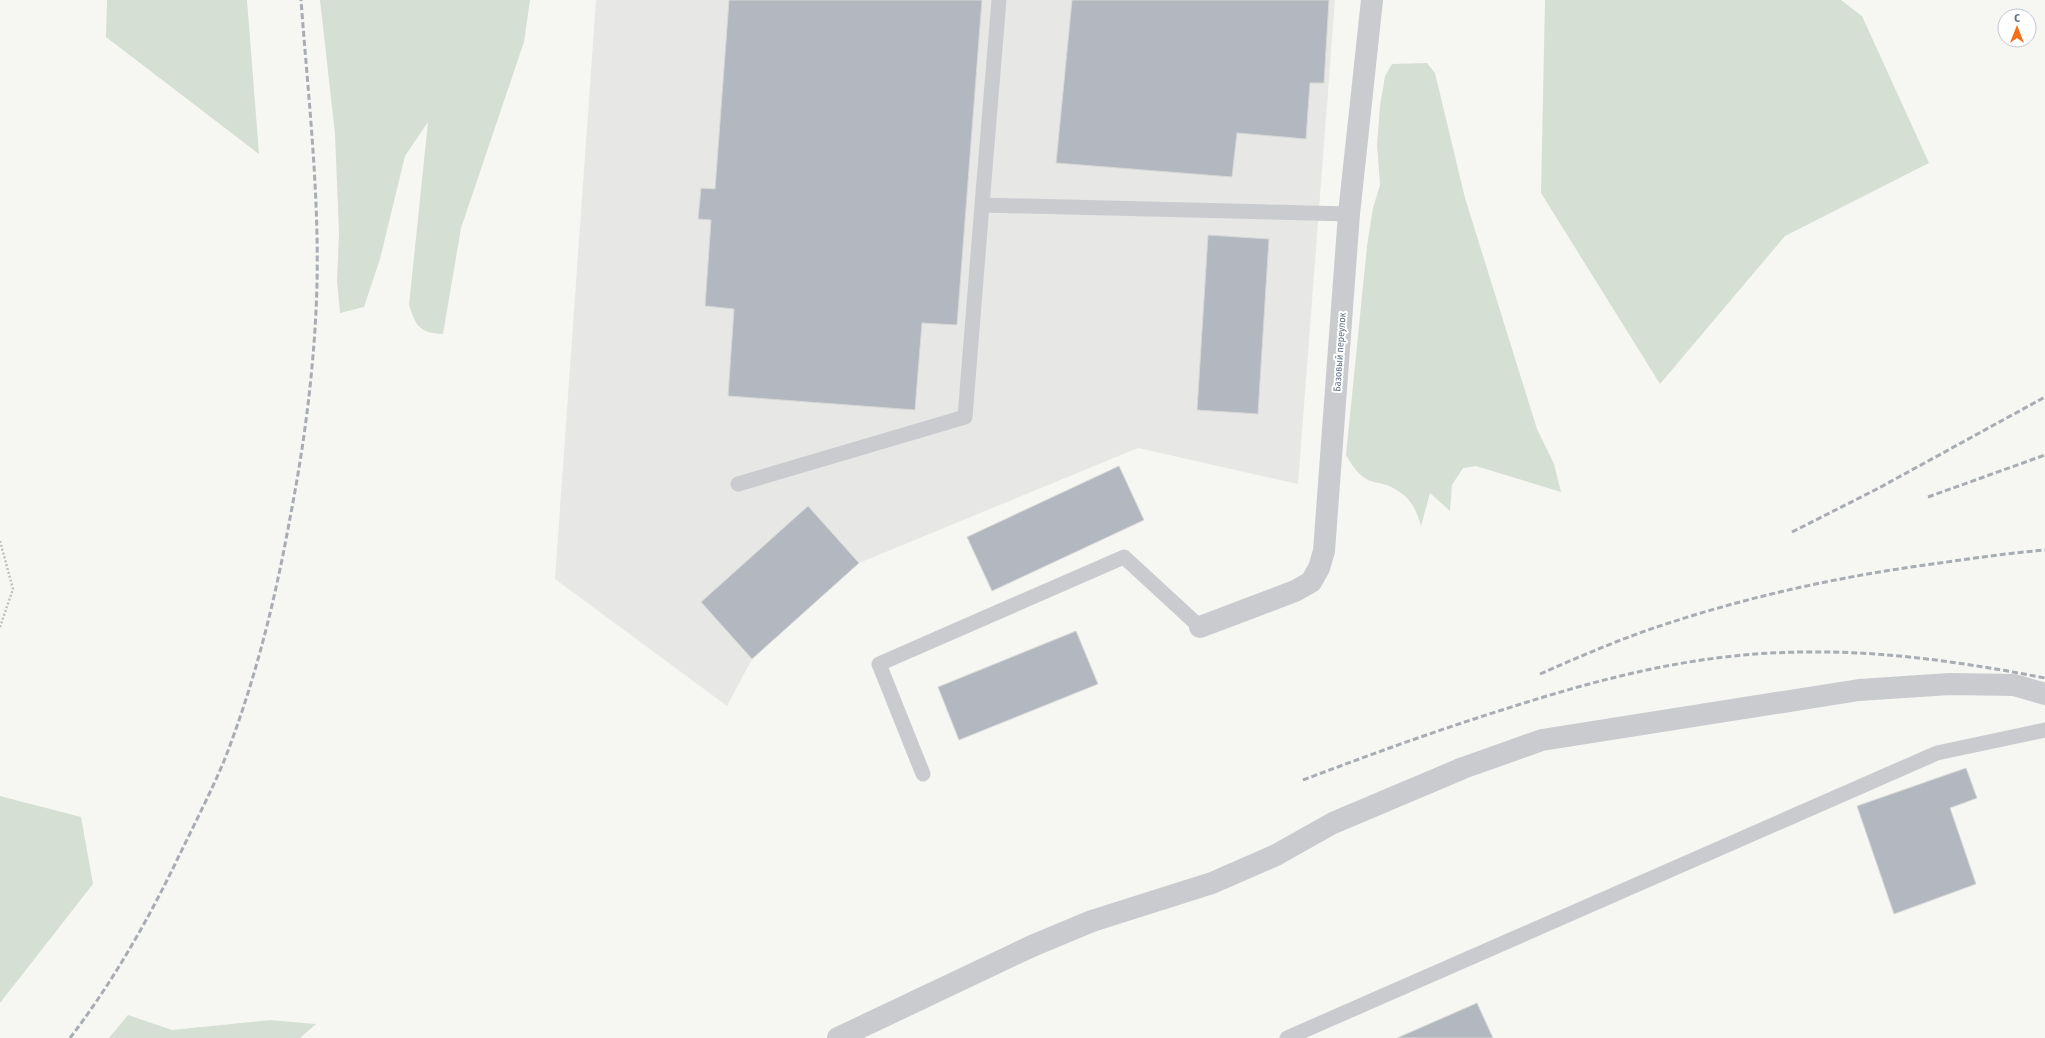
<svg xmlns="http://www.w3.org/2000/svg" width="2045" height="1038" font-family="'Fira Sans Condensed',sans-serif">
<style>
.built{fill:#e7e8e6}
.green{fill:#d6dfd4}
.building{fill:#b3b8c0;stroke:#d8d8d6}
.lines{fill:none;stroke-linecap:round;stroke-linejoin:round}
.path{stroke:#bfc1c4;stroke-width:2.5;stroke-dasharray:2 2;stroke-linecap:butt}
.lane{stroke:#c9cbcf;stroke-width:15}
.street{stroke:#c9cbcf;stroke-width:22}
.rail{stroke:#a8acb3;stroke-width:3;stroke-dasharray:6 3;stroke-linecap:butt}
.labels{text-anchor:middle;stroke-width:4;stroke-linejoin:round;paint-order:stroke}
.street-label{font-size:10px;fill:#637187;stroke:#fff}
</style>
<rect width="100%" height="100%" fill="#f6f7f3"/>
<path class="built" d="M596 0H1335L1298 484 1138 448 859 563 752 659 727 706 555 579Z"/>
<path class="green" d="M107 0H247L259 154 106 37Z
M320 0H530L524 42 461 228 443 334C419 333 416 326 409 305L428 122 405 156 380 259 364 307 340 313 337 281 339 233 335 134Z
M1545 0H1841L1862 16 1929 163 1785 236 1660 384 1541 193Z
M1427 63 1435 73 1465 198 1537 429 1554 464 1561 492 1476 466 1463 468 1452 485 1450 511 1430 493 1421 526C1415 506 1410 496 1389 486 1383 483 1375 483 1368 480 1358 475 1351 464 1346 455L1367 246 1373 208 1380 185 1377 145 1380 106 1385 76 1392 64Z
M0 796 81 817 93 884 0 1003Z
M128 1015 172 1030 270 1020 316 1024 300 1038H109Z"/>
<path class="building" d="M729 0H982L957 325 922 323 915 410 728 396 734 309 705 306 711 220 698 219 701 188 715 189Z
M1072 0H1329L1324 83H1310L1306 139 1237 133 1232 177 1056 163Z
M1208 235 1269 239 1258 414 1197 410Z
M1119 466 1144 520 992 591 967 537Z
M808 506 859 563 752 659 701 602Z
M1076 631 1098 684 959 740 938 687Z
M1966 768 1977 798 1950 808 1976 884 1894 914 1857 806Z
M1477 1003 1493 1038H1397Z"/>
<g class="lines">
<path class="path" d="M0 541 13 589 0 627"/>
<path class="lane" d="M999 0 982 205 1349 214
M738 484 965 417 982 205
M923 774 879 664 1124 557 1200 627
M1287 1038 1937 753 2045 730"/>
<path class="street" d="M1200 627 1295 591 1311 582 1319 568 1324 551 1349 214 1372 0
M838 1038 1032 946 1092 921 1212 883 1276 855 1333 823 1463 768 1542 740 1859 690 1950 684 2014 685 2045 694"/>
<path class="rail" d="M1928 497 2045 455
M1792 532 1877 489 2045 397
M1540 674C1583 655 1625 637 1669 623 1758 594 1848 575 1940 563 1975 558 2010 553 2045 550
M1303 780C1369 755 1435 731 1502 710 1605 677 1700 652 1809 652 1888 651 1967 663 2045 678
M70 1038C112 983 147 922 177 860 193 827 210 794 224 761 255 682 275 601 290 518 305 441 315 362 317 284 319 189 308 94 301 0"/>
</g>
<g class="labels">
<g class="street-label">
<text transform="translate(1339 352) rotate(-86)" y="4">Базовый переулок</text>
</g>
</g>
<g transform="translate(2017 28)"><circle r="19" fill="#ffffff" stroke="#c1c6cf"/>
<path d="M0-3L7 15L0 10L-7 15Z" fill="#f56d15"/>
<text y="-6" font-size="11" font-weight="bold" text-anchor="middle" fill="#637187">С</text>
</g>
</svg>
